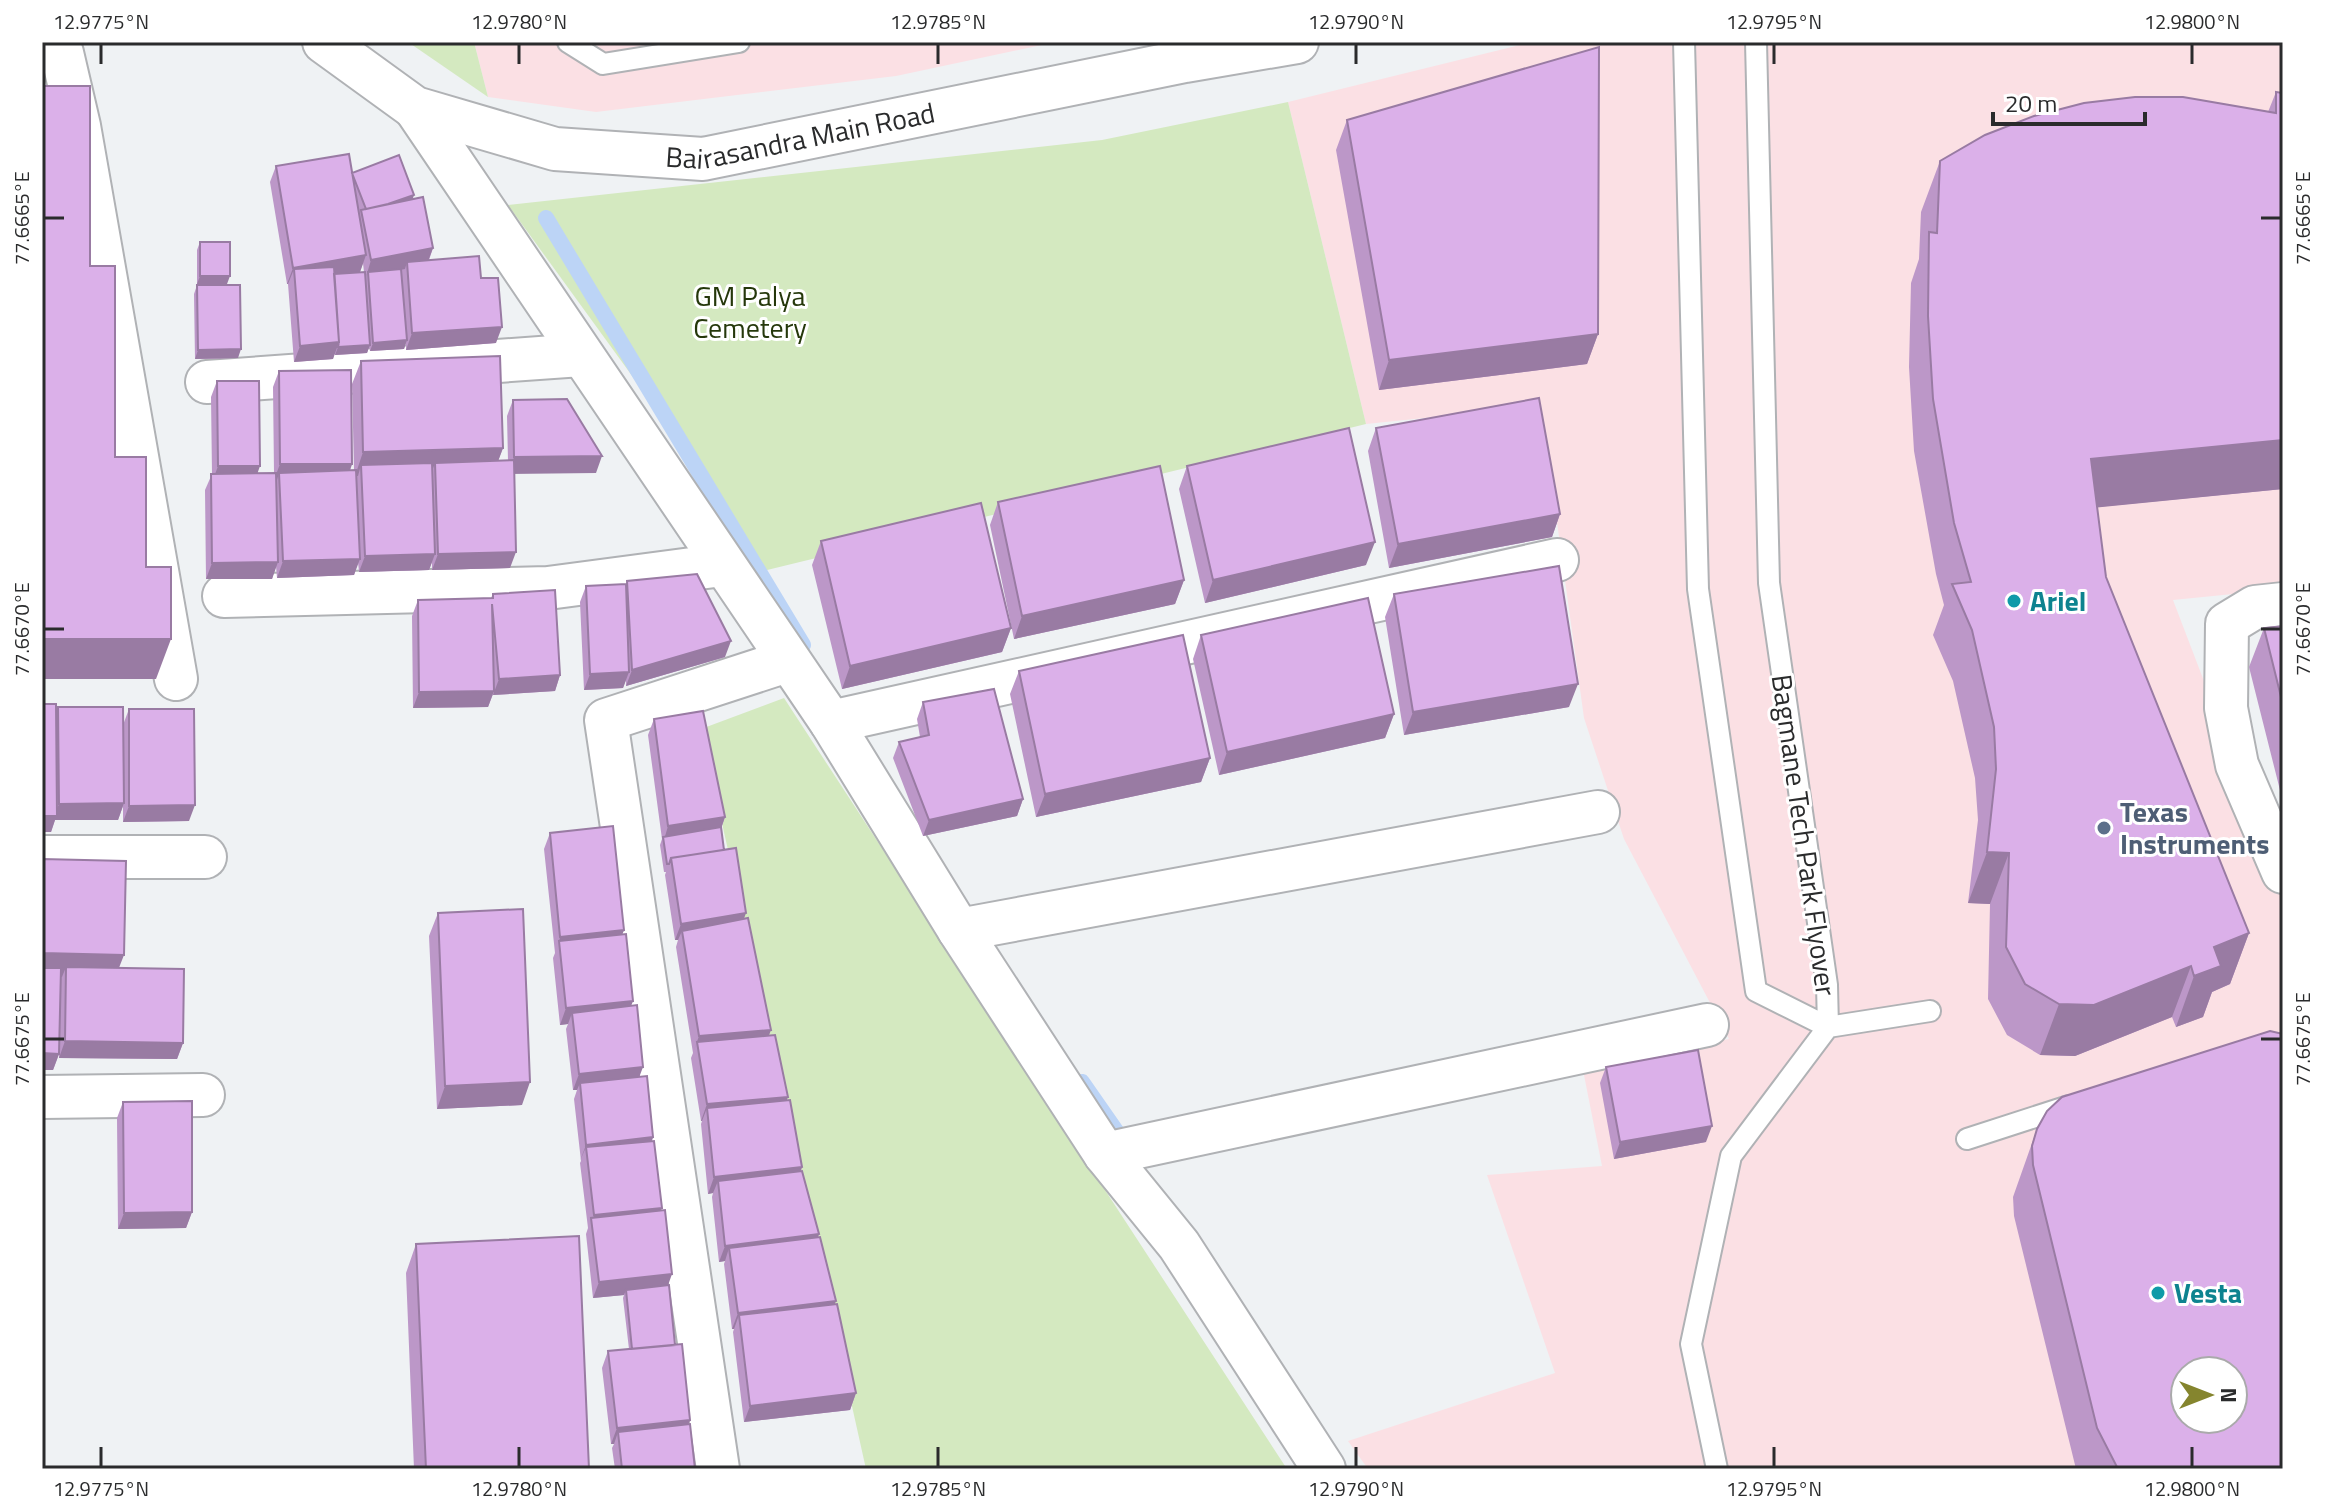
<svg xmlns="http://www.w3.org/2000/svg" width="2325" height="1511" font-family="'Titillium Web',sans-serif">
<style>
.commercial{fill:#fbe0e4;fill-rule:evenodd}
.green{fill:#d4e9c0}
.lines{fill:none;stroke-linecap:round;stroke-linejoin:round}
.stream{stroke:#bcd4f6;stroke-width:16}
.service-casing{stroke:#b0b2b5;stroke-width:24}
.minor-casing{stroke:#b0b2b5;stroke-width:46}
.service{stroke:#fff;stroke-width:20}
.minor{stroke:#fff;stroke-width:42}
.wall{fill:#bc97c8;fill-rule:evenodd}
.shaded-wall{fill:#997ba3}
.building{fill:#dbb0e9;stroke:#997ba3;stroke-width:2;fill-rule:evenodd}
.ticks{fill:none;stroke:#2a2b2c;stroke-width:3}
.culture-dot{fill:#0f9aa8;stroke:#fff;stroke-width:3}
.service-dot{fill:#5c6f8a;stroke:#fff;stroke-width:3}
.labels{text-anchor:middle;stroke-width:6;stroke-linejoin:round;paint-order:stroke}
.street-label{font-size:28px;fill:#2a2b2c;stroke:#fff}
.park-label{font-size:28px;fill:#25380b;stroke:#fff}
.culture-label{font-size:28px;font-weight:bold;fill:#0d838f;stroke:#fff;text-anchor:start}
.service-label{font-size:28px;font-weight:bold;fill:#4e5e75;stroke:#fff;text-anchor:start}
.neatline{fill:none;stroke:#2a2b2c;stroke-width:3}
.ticks-label{font-size:20px;text-anchor:middle;fill:#2a2b2c}
</style>
<rect width="100%" height="100%" fill="#eff2f4"/>
<path class="commercial" d="M474 42H1056L896 76 596 112 488 97Z
M1532 42H2283V589L2173 600 2283 888V1469H1368L1348 1441 1555 1373 1487 1175 1602 1166 1582 1065 1729 1039 1624 839 1584 718 1541 406 1366 424 1288 102ZM2185 1371H2233V1419H2185Z"/>
<path class="green" d="M408 42H474L488 97Z
M1288 102 1366 424 755 573 699 468 508 205 1102 140Z
M784 698 1287 1469H866L701 729Z"/>
<g class="lines">
<path class="stream" d="M546 218 803 645
M1082 1082 1128 1148"/>
<g class="service-casing">
<path id="service" d="M568 42 603 64 739 42
M1684 42 1698 589 1756 991 1828 1027
M1756 42 1769 583 1827 985 1828 1027
M1967 1139 2069 1106
M1717 1469 1691 1344 1731 1156 1828 1027 1930 1011"/>
</g>
<g class="minor-casing">
<g id="minor">
<path d="M45 42 62 53 79 126 176 679"/>
<path id="s1" d="M324 42 415 108 555 149 703 159 1185 61 1297 42"/>
<path d="M415 108 831 722 959 930 1105 1154 1179 1245 1324 1469"/>
<path d="M207 382 581 355"/>
<path d="M224 596 548 588 722 565"/>
<path d="M2283 604 2255 607 2227 624 2226 708 2237 765 2283 872"/>
<path d="M831 722 1557 560"/>
<path d="M42 857H205"/>
<path d="M959 930 1598 812"/>
<path d="M42 1097 203 1095"/>
<path d="M1105 1154 1707 1025"/>
<path d="M718 1469 606 720 787 661"/>
</g>
</g>
<use href="#service" class="service"/>
<use href="#minor" class="minor"/>
</g>
<path class="wall" d="M2276 92 2283 93V489L2097 507 2106 577 2249 933 2230 984 2212 992 2203 1017 2176 1027 2172 1017 2075 1056 2040 1055 2007 1035 1988 999 1990 904 1968 903 1978 820 1975 778 1953 681 1933 635 1944 605 1936 574 1914 451 1909 367 1911 283 1919 259 1921 212 1940 161 2268 112Z
M1347 120 1598 334 1587 364 1379 390 1336 150Z
M276 166 352 173 412 199 433 248 429 260 481 278 496 343 406 350V343L404 349 370 351 369 347 367 353 335 355 334 354 333 359 294 362 288 284H287L270 182ZM363 263 364 272H360Z
M200 242 227 284H197V250Z
M197 285 238 358 195 359 194 294Z
M361 361 503 448 498 461H508L507 416 513 400 596 473H514L510 568 432 570V562L429 570 359 572 358 562 354 575 277 578 276 566 272 579H206L205 490 212 474 211 397 217 381 258 473H274L273 387 279 371 352 464 350 471 354 470 352 384Z
M1376 428 1560 514 1552 537 1389 568 1368 451Z
M1187 466 1366 565 1205 603 1179 489Z
M998 502 1184 580 1175 604 1014 639 990 525Z
M821 541 1011 628 1002 652 842 689 812 565Z
M627 581 725 657 626 686V680L623 688 584 690 580 602 586 586H626Z
M493 594 560 675 555 691 493 695V694L488 707 413 708 412 616 418 600 491 598Z
M1394 594 1569 707 1404 735 1385 617Z
M2283 626V802L2249 667 2264 628Z
M1201 635 1394 714 1385 738 1219 775 1193 659Z
M1019 671 1210 758 1201 782 1036 817 1010 694Z
M923 702 1023 799 1017 816 923 836 893 758 899 742 920 737 917 719Z
M58 707 123 725 129 709 189 821 123 822V806L118 820H55L51 832H42L56 712Z
M654 719 725 817 721 829 724 850 744 919 769 1035 787 1100 802 1167 801 1171 819 1234 818 1238 856 1393 850 1410 744 1422 733 1332 734 1329H732L724 1264 725 1261 719 1262 712 1197 713 1193 708 1194 701 1124 702 1121H701L691 1058 693 1053 676 947 678 940H675L665 875 666 872H664L660 845 662 839 648 735Z
M550 833 624 930 622 934 640 1076 653 1137 652 1141 675 1345 690 1420 688 1425 695 1469H615L612 1448 614 1444H611L602 1368 608 1351 629 1349 623 1298 624 1295 593 1298 586 1234 588 1228 580 1163 581 1161 574 1099 577 1090H573L566 1029 568 1024 560 1025 553 958 555 953 544 849Z
M42 859 119 968 183 1043 177 1059 59 1058V1054L53 1070H42Z
M438 913 522 1105 437 1109 429 936Z
M1606 1067 1706 1142 1614 1159 1600 1083Z
M123 1102 192 1212 186 1228 118 1229 117 1118Z
M2037 1129 2283 1469H2076L2014 1216 2013 1197Z
M416 1244 589 1469H414L406 1273Z"/>
<path class="shaded-wall" d="M414 195 411 204 367 212Z
M433 248 427 264 407 262 405 269 368 276V272L366 277 371 260Z
M366 255 360 272 295 283 294 269 288 284H287L293 268Z
M200 276H230L227 284H197Z
M502 327 496 343 406 350 412 333Z
M1598 334 1587 364 1379 390 1389 360Z
M407 340 404 349 370 351 373 343Z
M339 342 333 359 294 362 300 346Z
M370 345 367 353 335 355 338 347Z
M241 349 238 358 195 359 198 350Z
M2283 440V489L2072 510 2091 459Z
M503 448 494 472 435 463 431 474 361 465 358 476H355L363 452Z
M602 456 596 473 508 474 514 457Z
M280 464H352L346 480 279 473 277 480H274Z
M218 466H260L254 483H212Z
M1560 514 1552 537 1389 568 1398 544Z
M1375 542 1366 565 1205 603 1213 580Z
M516 552 510 568 432 570 438 554Z
M435 554 429 570 359 572 365 556Z
M360 559 354 575 277 578 283 561Z
M278 562 272 579H206L212 563Z
M1184 580 1175 604 1014 639 1022 616Z
M1011 628 1002 652 842 689 850 666Z
M42 639H171L156 679H42Z
M731 641 725 657 626 686 632 670Z
M629 672 623 688 584 690 590 674Z
M560 675 555 691 493 695 499 679Z
M1578 684 1569 707 1404 735 1413 712Z
M494 691 488 707 413 708 419 692Z
M1394 714 1385 738 1219 775 1227 752Z
M1210 758 1201 782 1036 817 1045 794Z
M1023 799 1017 816 923 836 929 820Z
M124 803 118 820H55L51 832H42V816H54L59 804Z
M195 805 189 821 123 822 129 806Z
M725 817 719 834 664 840 668 826Z
M1987 852 2009 853 1990 904 1968 903Z
M746 913 740 930 682 931 678 940H675L681 924Z
M624 930 618 946 559 942 560 937Z
M2249 933 2230 984 2212 992 2203 1017 2176 1027 2194 976 2214 947Z
M42 953 124 955 115 978 66 967 62 977H42Z
M2191 966 2172 1017 2075 1056 2040 1055 2059 1004Z
M633 1001 627 1017 572 1013 568 1024 560 1025 566 1008Z
M771 1030 765 1046 697 1042 693 1053 699 1036Z
M65 1041 183 1043 177 1059 59 1058Z
M42 1053 59 1054 53 1070H42Z
M643 1067 637 1083H580L577 1090H573L579 1074Z
M530 1082 522 1105 437 1109 445 1086Z
M788 1097 782 1113 707 1108 702 1121H701L707 1104Z
M1712 1126 1706 1142 1614 1159 1620 1142Z
M653 1137 647 1154 586 1147 580 1161 586 1145Z
M802 1167 796 1183 718 1181 713 1193 708 1194 714 1177Z
M662 1208 656 1224 592 1221 594 1215Z
M192 1212 186 1228 118 1229 124 1213Z
M819 1234 813 1250 729 1248 725 1261 719 1262 725 1246Z
M672 1274 666 1291 626 1290 624 1295 593 1298 599 1282Z
M836 1301 830 1318 739 1315 734 1329H732L738 1313Z
M856 1393 850 1410 744 1422 750 1406Z
M690 1420 684 1436 618 1432 614 1444H611L617 1428Z"/>
<path class="building" d="M1599 47 1598 334 1389 360 1347 120Z
M42 86H90V266H115V457H146V567H171V639H42Z
M2276 92 2283 93V440L2091 459 2106 577 2249 933 2214 947 2221 966 2194 976 2191 966 2094 1005 2059 1004 2025 984 2006 947 2009 853 1987 852 1996 769 1994 727 1972 630 1952 584 1971 582 1954 523 1933 399 1928 316 1929 232 1937 233 1940 161 1985 135 2034 116 2084 103 2135 97H2183L2276 113Z
M349 154 366 255 293 268 276 166Z
M399 155 414 195 388 204 366 209 352 173Z
M423 197 433 248 371 260 361 210Z
M200 242H230V276H200Z
M479 256 481 278H498L502 327 412 333 407 262Z
M334 267 339 342 300 346 294 269Z
M401 269 407 340 373 343 368 272Z
M365 272 370 345 338 347 339 342 334 274Z
M197 285H240L241 349 198 350Z
M500 356 503 448 363 452 361 361Z
M351 370 352 464H280L279 371Z
M217 381H259L260 466H218Z
M1539 398 1560 514 1398 544 1376 428Z
M567 399 602 456 514 457 513 400Z
M1349 428 1375 542 1213 580 1187 466Z
M514 460 516 552 438 554 435 463Z
M432 463 435 554 365 556 361 465Z
M1160 466 1184 580 1022 616 998 502Z
M356 470 360 559 283 561 279 473Z
M276 473 278 562 212 563 211 474Z
M981 503 1011 628 850 666 821 541Z
M1559 566 1578 684 1413 712 1394 594Z
M697 574 731 641 632 670 627 581Z
M626 584 629 672 590 674 586 586Z
M555 590 560 675 499 679 492 604 494 691 419 692 418 600 493 598V594Z
M1368 598 1394 714 1227 752 1201 635Z
M2283 626V705L2264 628Z
M1183 635 1210 758 1045 794 1019 671Z
M994 689 1023 799 929 820 899 742 929 735 923 702Z
M42 704H56L57 816H42Z
M58 707H123L124 803 59 804Z
M129 709H194L195 805 129 806Z
M703 711 725 817 668 826 654 719Z
M613 826 624 930 560 937 550 833Z
M721 827 724 850 671 858 669 864H667L663 837Z
M736 848 746 913 681 924 671 858Z
M42 859 126 861 124 955 42 953Z
M523 909 530 1082 445 1086 438 913Z
M748 918 771 1030 699 1036 682 931Z
M626 934 633 1001 566 1008 559 941Z
M66 967 184 969 183 1043 65 1041Z
M42 968H61L59 1054 42 1053Z
M637 1005 643 1067 579 1074 572 1013Z
M2270 1031 2283 1034V1469H2118L2097 1428 2033 1165 2032 1146 2037 1129 2047 1111 2062 1097ZM2185 1371H2233V1419H2185Z
M775 1035 788 1097 707 1104 697 1042Z
M1698 1050 1712 1126 1620 1142 1606 1067Z
M647 1076 653 1137 586 1145 580 1083Z
M790 1100 802 1167 714 1177 707 1108Z
M192 1101V1212L124 1213 123 1102Z
M654 1141 662 1208 594 1215 586 1147Z
M802 1171 819 1234 725 1246 718 1181Z
M665 1210 672 1274 599 1282 591 1218Z
M579 1236 589 1469H426L416 1244Z
M820 1237 836 1301 738 1313 729 1248Z
M669 1285 675 1345 632 1349 626 1290Z
M837 1304 856 1393 750 1406 739 1315Z
M682 1344 690 1420 617 1428 608 1351Z
M690 1424 695 1469H622L618 1432Z"/>
<path class="ticks" d="M101 44V64M519 44V64M938 44V64M1356 44V64M1774 44V64M2192 44V64M44 218H64M2261 218H2281M44 629H64M2261 629H2281M44 1039H64M2261 1039H2281M101 1447V1467M519 1447V1467M938 1447V1467M1356 1447V1467M1774 1447V1467M2192 1447V1467"/>
<g class="culture-dot">
<circle cx="2014" cy="601" r="8"/>
<circle cx="2158" cy="1293" r="8"/>
</g>
<circle class="service-dot" cx="2104" cy="828" r="8"/>
<g class="labels">
<g class="street-label">
<text dy="10" stroke="none"><textPath href="#s1" startOffset="506">Bairasandra Main Road</textPath></text>
<text transform="translate(1804 835) rotate(82)" y="10">Bagmane Tech Park Flyover</text>
</g>
<g class="park-label">
<text x="750" y="306">GM Palya<tspan x="750" dy="32">Cemetery</tspan></text>
</g>
<g class="culture-label">
<text x="2030" y="611">Ariel</text>
<text x="2174" y="1303">Vesta</text>
</g>
<g class="service-label">
<text x="2120" y="822">Texas<tspan x="2120" dy="32">Instruments</tspan></text>
</g>
</g>
<rect width="2325" height="1511" fill="none" stroke="#ffffff" stroke-width="88"/>
<g transform="translate(2209 1395) rotate(90)"><circle r="38" fill="#ffffff" stroke="#aaaaab" stroke-width="2"/>
<path d="M0-6L14 30L0 20L-14 30Z" fill="#85852e"/>
<text y="-12" font-size="22" font-weight="bold" text-anchor="middle" fill="#2a2b2c">N</text>
</g>
<path d="M1993 112v12h152v-12" fill="none" stroke="#2a2b2c" stroke-width="4"/>
<text x="2005" y="112" font-size="24" fill="#2a2b2c" stroke="#ffffff" stroke-width="6" paint-order="stroke">20 m</text>
<rect x="44" y="44" width="2237" height="1423" class="neatline"/>
<g class="ticks-label">
<text x="101" y="29">12.9775°N</text>
<text x="519" y="29">12.9780°N</text>
<text x="938" y="29">12.9785°N</text>
<text x="1356" y="29">12.9790°N</text>
<text x="1774" y="29">12.9795°N</text>
<text x="2192" y="29">12.9800°N</text>
<text transform="translate(2303 218) rotate(-90)" y="7">77.6665°E</text>
<text transform="translate(22 218) rotate(-90)" y="7">77.6665°E</text>
<text transform="translate(2303 629) rotate(-90)" y="7">77.6670°E</text>
<text transform="translate(22 629) rotate(-90)" y="7">77.6670°E</text>
<text transform="translate(2303 1039) rotate(-90)" y="7">77.6675°E</text>
<text transform="translate(22 1039) rotate(-90)" y="7">77.6675°E</text>
<text x="101" y="1496">12.9775°N</text>
<text x="519" y="1496">12.9780°N</text>
<text x="938" y="1496">12.9785°N</text>
<text x="1356" y="1496">12.9790°N</text>
<text x="1774" y="1496">12.9795°N</text>
<text x="2192" y="1496">12.9800°N</text>
</g>
</svg>
